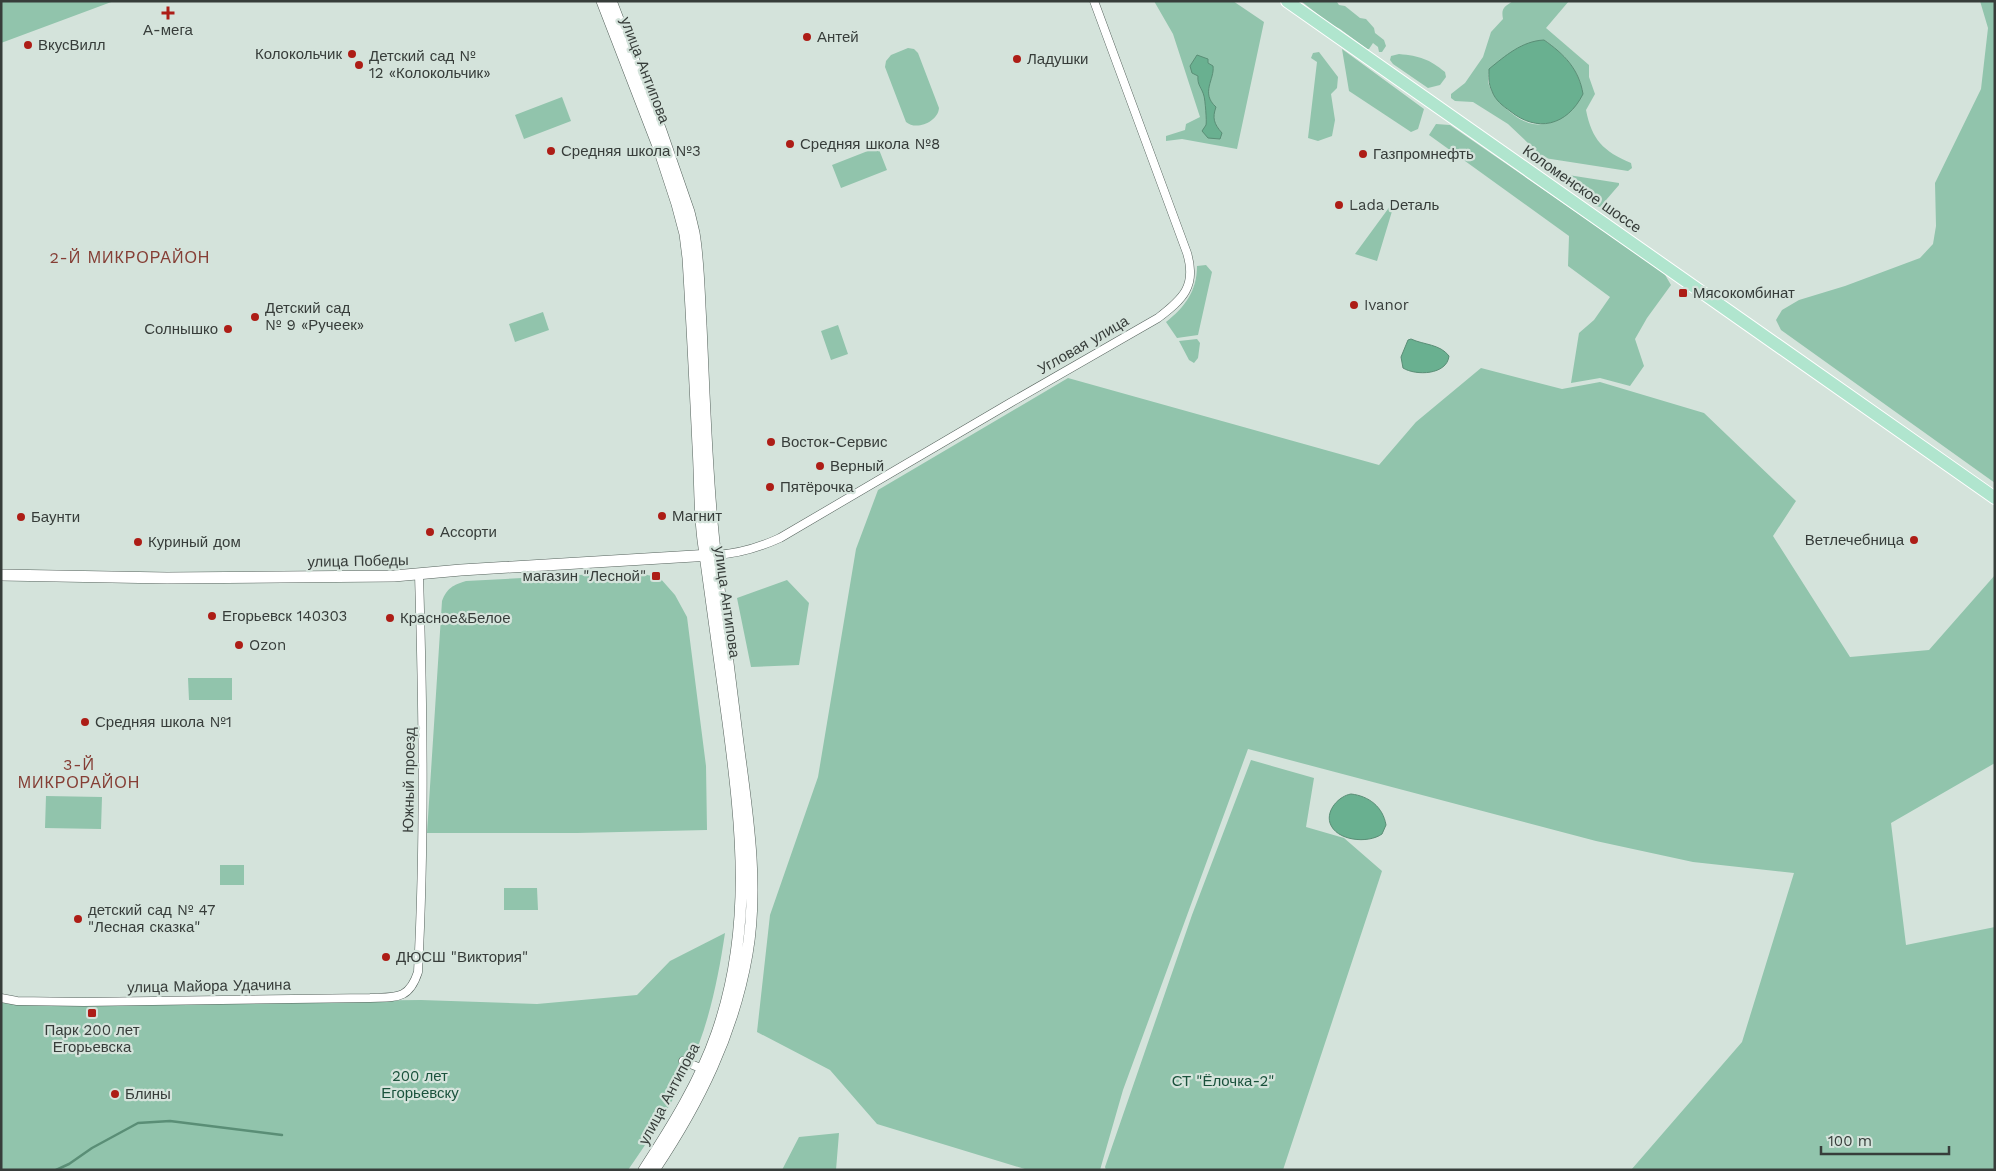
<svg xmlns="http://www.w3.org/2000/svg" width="1996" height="1171" font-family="'Work Sans',sans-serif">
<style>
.green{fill:#91c4ac;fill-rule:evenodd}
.water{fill:#69b090;stroke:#5a8e76}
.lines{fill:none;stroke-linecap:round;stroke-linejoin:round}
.stream{stroke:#5a8e76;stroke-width:2.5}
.street-casing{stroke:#55625c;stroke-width:9}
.secondary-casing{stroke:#55625c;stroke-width:12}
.primary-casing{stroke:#fff;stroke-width:14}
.street{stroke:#fff;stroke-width:8}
.secondary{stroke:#fff;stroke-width:11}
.primary{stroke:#b0e5ce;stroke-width:12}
.poi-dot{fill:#ad1d16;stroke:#d4e3db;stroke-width:2}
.labels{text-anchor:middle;stroke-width:4.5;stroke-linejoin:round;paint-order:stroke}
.poi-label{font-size:15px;fill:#373d3a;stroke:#d4e3db;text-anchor:start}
.street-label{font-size:15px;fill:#373d3a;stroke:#d4e3db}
.park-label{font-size:15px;fill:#1a523c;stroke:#d4e3db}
.neighbourhood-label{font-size:16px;letter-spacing:1px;fill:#853e35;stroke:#d4e3db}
</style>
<rect width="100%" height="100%" fill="#d4e3db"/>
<path class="green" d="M1 1H114L1 43Z
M1154 1H1233L1264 22 1237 149 1182 139 1166 141V136L1185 130 1186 124 1200 117 1173 34Z
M1301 1 1337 2 1339 5 1345 6 1360 18 1366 19 1374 28 1375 33 1384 40 1386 46 1382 52H1379L1378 47 1373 43 1369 49H1367L1340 29 1330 24Z
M1513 1H1569L1546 28 1589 65V77L1595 94 1586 110C1592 140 1603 151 1631 163L1632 168 1628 171 1538 157 1528 143 1508 124 1473 102 1455 101 1451 98V94L1465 83 1483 57 1491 32 1503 19C1501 8 1504 7 1513 1ZM1544 40C1562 52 1573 64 1581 84L1549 123C1544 124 1538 125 1533 124 1517 122 1490 97 1488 81 1488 77 1489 73 1489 69L1521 46Z
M1980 1H1995V483L1781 330 1776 320 1782 310 1799 300 1845 286 1920 258 1933 244 1936 226 1935 183 1981 89 1988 28Z
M908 48 914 49 918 53 939 108C938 122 916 131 906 122L885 67 886 61 891 55Z
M1342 49 1424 109 1418 129 1411 132 1349 91Z
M1319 52 1338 77 1337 88 1331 94 1335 120 1332 136 1318 141 1308 138 1317 62 1311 58 1313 53Z
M1399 54C1420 56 1429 59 1445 72L1446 77 1440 85 1428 88 1393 64 1390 60 1391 56Z
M562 97 571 121 524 139 515 115Z
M1436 124 1450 125 1664 273 1671 285 1647 318 1635 339 1644 366 1630 386 1600 378 1571 383 1579 333 1594 320 1610 297 1568 266 1569 236 1429 135Z
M878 147 887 170 841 188 832 165Z
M1562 174 1619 183V185L1600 207 1596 206 1559 181V175Z
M1396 198 1377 261 1355 254Z
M1206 265 1212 272 1198 335 1177 338 1166 322C1185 307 1197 291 1197 266Z
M543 312 549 330 515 342 509 324Z
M838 325 848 354 831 360 821 331Z
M1197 339 1200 343 1198 358 1194 363 1189 360 1179 341Z
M1481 368 1562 389 1600 382 1704 413 1796 501 1773 536 1850 657 1929 650 1995 575V763L1891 823 1906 945 1995 927V1170H1631L1742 1042 1794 873 1693 862 1596 841 1248 749 1123 1090 1100 1170H1028L877 1124 830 1070 757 1032 770 915 818 777 856 549 878 490 1068 378 1379 465 1416 422Z
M635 572 660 578 675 595 687 617 706 766 707 830 577 833H427L442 601C447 588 453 585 466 581Z
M787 580 809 603 799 665 751 667 737 598Z
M188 678H232V700H189Z
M1251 760 1314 778 1306 827 1344 838 1382 871 1283 1170H1106L1105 1167 1192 915Z
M46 796 102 797 101 829 45 828Z
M220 865H244V885H220Z
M504 888H537L538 910H504Z
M725 933C718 980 708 1029 687 1072 670 1107 650 1139 628 1170H1V1003L25 1004 421 1000 537 1004 637 995 670 961Z
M839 1133 836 1170H782L799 1137Z"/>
<path class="water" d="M1544 40C1564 54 1579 69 1583 94 1567 126 1537 133 1510 111 1503 106 1495 100 1492 91 1488 83 1489 77 1489 69 1505 56 1522 41 1544 40Z
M1197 55 1208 59V63L1213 66C1215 79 1200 93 1216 107 1212 118 1214 124 1222 133L1220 139 1208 138 1202 131C1203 129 1205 127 1206 125 1207 122 1205 99 1204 96 1202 88 1197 85 1198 76L1192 73 1190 66Z
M1411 339C1424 345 1440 344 1449 356 1447 375 1416 376 1403 368L1401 357 1408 340Z
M1351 794C1369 796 1383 807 1386 825L1382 834C1368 844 1336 841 1330 823 1326 810 1339 796 1351 794Z"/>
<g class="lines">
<path class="stream" d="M56 1170 69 1164 92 1148 138 1123 170 1121 282 1135"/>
<g class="street-casing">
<path id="street" d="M715 555C739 554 758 548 780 538L1010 403 1158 318C1183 299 1197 286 1187 253L1094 1
M1 998 17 1001 84 1002 370 998C396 997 409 1000 418 972 425 839 423 707 419 575
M683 1061 703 1069"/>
</g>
<g class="secondary-casing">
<path id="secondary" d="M602 1 658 146 677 204 685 234 688 258C692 321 695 384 698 446 700 477 699 509 703 540 711 601 720 661 728 722 742 829 753 929 717 1033 700 1082 672 1127 644 1170
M611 1 661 131 689 212 694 233C699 263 699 294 701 325 704 390 706 457 712 522 719 596 729 669 738 743 747 811 759 885 747 954 733 1034 699 1103 654 1170
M1 575 167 578 394 576 461 570 711 555"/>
</g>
<g class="primary-casing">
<path id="primary" d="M1287 1 1995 498"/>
</g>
<use href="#street" class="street"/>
<use href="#secondary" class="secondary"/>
<use href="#primary" class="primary"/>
</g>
<g class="poi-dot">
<path d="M165.5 5.5h5v5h5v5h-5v5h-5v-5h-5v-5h5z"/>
<circle cx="807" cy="37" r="5"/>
<circle cx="28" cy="45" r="5"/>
<circle cx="352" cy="54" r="5"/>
<circle cx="1017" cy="59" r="5"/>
<circle cx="359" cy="65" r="5"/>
<circle cx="790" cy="144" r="5"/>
<circle cx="551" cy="151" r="5"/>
<circle cx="1363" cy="154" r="5"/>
<circle cx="1339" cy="205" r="5"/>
<rect x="1678" y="288" width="10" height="10" rx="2.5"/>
<circle cx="1354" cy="305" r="5"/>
<circle cx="255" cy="317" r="5"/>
<circle cx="228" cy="329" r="5"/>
<circle cx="771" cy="442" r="5"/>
<circle cx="820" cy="466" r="5"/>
<circle cx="770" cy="487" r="5"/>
<circle cx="662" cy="516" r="5"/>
<circle cx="21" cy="517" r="5"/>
<circle cx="430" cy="532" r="5"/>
<circle cx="1914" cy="540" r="5"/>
<circle cx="138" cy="542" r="5"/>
<rect x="651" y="571" width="10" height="10" rx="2.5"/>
<circle cx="212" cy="616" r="5"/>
<circle cx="390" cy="618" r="5"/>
<circle cx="239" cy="645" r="5"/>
<circle cx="85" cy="722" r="5"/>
<circle cx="78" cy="919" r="5"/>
<circle cx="386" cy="957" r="5"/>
<rect x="87" y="1008" width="10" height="10" rx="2.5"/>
<circle cx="115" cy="1094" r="5"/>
</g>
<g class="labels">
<g class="poi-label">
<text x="168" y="35" text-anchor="middle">А-мега</text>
<text x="817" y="42">Антей</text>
<text x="38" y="50">ВкусВилл</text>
<text x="342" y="59" text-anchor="end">Колокольчик</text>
<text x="369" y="61">Детский сад №<tspan x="369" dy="17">12 «Колокольчик»</tspan></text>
<text x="1027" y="64">Ладушки</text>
<text x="800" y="149">Средняя школа №8</text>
<text x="561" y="156">Средняя школа №3</text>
<text x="1373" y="159">Газпромнефть</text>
<text x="1349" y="210">Lada Dеталь</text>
<text x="1693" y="298">Мясокомбинат</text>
<text x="1364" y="310">Ivanor</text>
<text x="265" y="313">Детский сад<tspan x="265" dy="17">№ 9 «Ручеек»</tspan></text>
<text x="218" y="334" text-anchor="end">Солнышко</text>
<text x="781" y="447">Восток-Сервис</text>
<text x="830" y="471">Верный</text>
<text x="780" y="492">Пятёрочка</text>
<text x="672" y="521">Магнит</text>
<text x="31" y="522">Баунти</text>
<text x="440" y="537">Ассорти</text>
<text x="1904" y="545" text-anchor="end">Ветлечебница</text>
<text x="148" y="547">Куриный дом</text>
<text x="646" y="581" text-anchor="end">магазин "Лесной"</text>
<text x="222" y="621">Егорьевск 140303</text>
<text x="400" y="623">Красное&amp;Белое</text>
<text x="249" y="650">Ozon</text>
<text x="95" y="727">Средняя школа №1</text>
<text x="88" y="915">детский сад № 47<tspan x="88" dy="17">"Лесная сказка"</tspan></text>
<text x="396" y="962">ДЮСШ "Виктория"</text>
<text x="92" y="1035" text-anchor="middle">Парк 200 лет<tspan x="92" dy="17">Егорьевска</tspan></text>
<text x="125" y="1099">Блины</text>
</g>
<g class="street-label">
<text transform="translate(645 70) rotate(69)" y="5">улица Антипова</text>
<text transform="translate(1582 189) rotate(35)" y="5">Коломенское шоссе</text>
<text transform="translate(1083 345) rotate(-30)" y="5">Угловая улица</text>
<text transform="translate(358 561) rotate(-1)" y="5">улица Победы</text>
<text transform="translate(727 602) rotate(82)" y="5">улица Антипова</text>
<text transform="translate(409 780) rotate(-89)" y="5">Южный проезд</text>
<text transform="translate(209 986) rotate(-1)" y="5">улица Майора Удачина</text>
<text transform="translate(669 1094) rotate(-62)" y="5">улица Антипова</text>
</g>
<g class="park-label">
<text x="420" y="1081">200 лет<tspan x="420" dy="17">Егорьевску</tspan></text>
<text x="1223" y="1086">СТ "Ёлочка-2"</text>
</g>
<g class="neighbourhood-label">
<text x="130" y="263">2-Й МИКРОРАЙОН</text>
<text x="79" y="770">3-Й<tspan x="79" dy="18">МИКРОРАЙОН</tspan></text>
</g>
</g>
<rect width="1996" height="1171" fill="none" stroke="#373d3a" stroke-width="5"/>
<path d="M1821 1146v8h128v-8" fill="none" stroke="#373d3a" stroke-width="2.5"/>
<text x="1828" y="1146" font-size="15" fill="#373d3a" stroke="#d4e3db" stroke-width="4" paint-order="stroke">100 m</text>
</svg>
